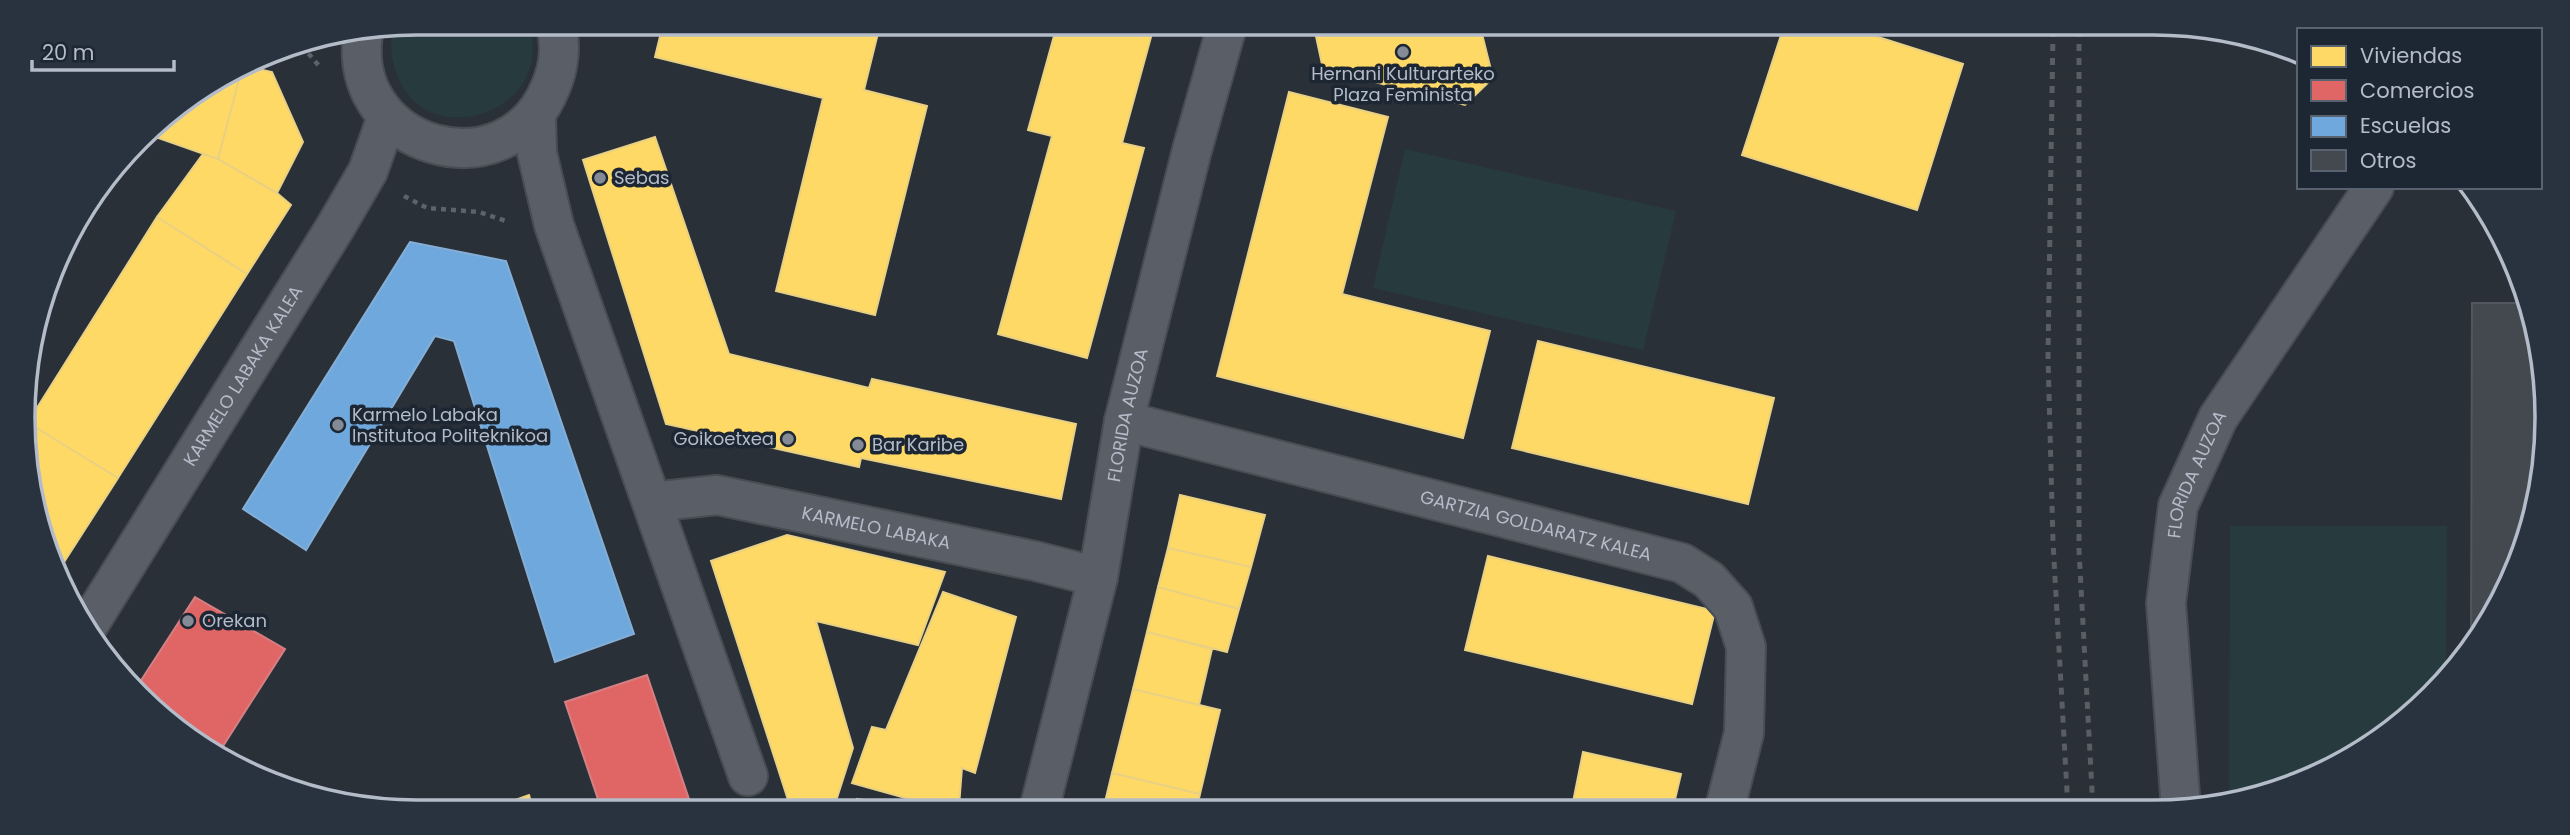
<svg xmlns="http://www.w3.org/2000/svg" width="2570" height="835" font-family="Poppins,sans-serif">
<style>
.green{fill:#273a3e}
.homes{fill:#ffd966;stroke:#e8d084;stroke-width:2}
.shops{fill:#e06666;stroke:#d38084;stroke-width:2}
.schools{fill:#6fa8dc;stroke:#84aed6;stroke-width:2}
.building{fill:#444950;stroke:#52575f;stroke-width:2}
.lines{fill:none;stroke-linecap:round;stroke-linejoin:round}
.street-casing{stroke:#484c53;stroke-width:42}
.path{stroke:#5d636a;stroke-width:4.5;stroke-dasharray:5 5;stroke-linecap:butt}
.street{stroke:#5a5e66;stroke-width:38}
.rail{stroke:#595d64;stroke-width:5;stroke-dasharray:7 7;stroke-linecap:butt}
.poi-dot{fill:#848b96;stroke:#1d2633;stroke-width:2.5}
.labels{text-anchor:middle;stroke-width:7;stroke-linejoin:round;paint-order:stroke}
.poi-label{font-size:18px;fill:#b4bcc9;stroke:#1d2633;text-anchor:start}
.street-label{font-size:18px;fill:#b4bcc9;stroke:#1d2633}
.rim{fill:none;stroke:#b4bcc9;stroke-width:3.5}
</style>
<rect width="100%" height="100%" fill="#2a3038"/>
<path class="green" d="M418 23H528C560 112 422 159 395 69 391 56 389 40 395 27Z
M1405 149 1676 211 1643 350 1373 288Z
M2230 526H2447L2446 678 2431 697 2327 771 2229 801Z"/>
<path class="homes" d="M663 24 880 25 864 90 927 106 875 315 776 291 823 98 655 57Z
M1057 25 1154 26 1122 143 1144 148 1087 358 998 334 1052 136 1028 130Z
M1314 27H1492L1482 34 1493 78 1465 105 1323 69Z
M1783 29H1853L1963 64 1917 210 1742 155Z
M245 66 272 72 303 142 277 193 218 159 242 68Z
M242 68 218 159 147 134 157 121Z
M1289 92 1388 117 1342 294 1490 331 1463 438 1217 376Z
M655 137 729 354 869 388 872 379 1076 424 1061 499 861 458 859 467 666 424 583 160Z
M203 154 218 159 277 193 291 205 247 274 157 217Z
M157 217 247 274 118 478 30 424V419Z
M1538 341 1774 398 1748 504 1512 448Z
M30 424 118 478 59 570 36 519Z
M1180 495 1265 515 1251 567 1168 548Z
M787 535 945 572 918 645 816 621 853 748 837 798 814 806H790L711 561Z
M1168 548 1251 567 1239 609 1158 587Z
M1488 556 1715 611 1692 704 1465 650Z
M1158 587 1239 609 1227 652 1147 632Z
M943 592 1016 617 975 773 962 768 959 806H934L852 783 872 727 886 730Z
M1147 632 1212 649 1199 705 1133 689Z
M1133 689 1220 710 1200 794 1112 773Z
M1583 752 1681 774 1673 808 1572 807Z
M1112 773 1200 794 1197 807 1104 806Z
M529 795 532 805H501Z
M857 799 908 806H856Z"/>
<path class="shops" d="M195 597 285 649 218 754 199 746 138 685Z
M647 675 691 805H600L565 702Z"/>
<path class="schools" d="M410 242 506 261 634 634 555 662 454 341 435 336 306 550 243 509Z"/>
<path class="building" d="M2472 303H2524L2536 331 2535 506 2495 615 2471 645Z"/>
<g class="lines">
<g class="street-casing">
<g id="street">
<path d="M363 34C346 149 508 195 551 86 559 67 562 43 555 23"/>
<path d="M536 114 537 153 554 225 748 776"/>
<path id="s1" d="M1124 421 1682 563 1709 580 1733 607 1746 647 1744 733 1725 808"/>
<path id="s2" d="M652 502 717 495 1035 561 1098 577"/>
<path id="s3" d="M86 629 336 226 368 171 387 117"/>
<path id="s4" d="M1040 806 1098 577 1124 421 1192 150 1227 26"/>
<path id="s5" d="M2181 809 2166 603 2178 506 2218 418 2374 187"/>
</g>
</g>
<path class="path" d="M302 46 320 67
M404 196 427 208 479 212 509 222"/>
<use href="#street" class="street"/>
<path class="rail" d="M2053 30 2048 356 2053 542 2068 809
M2079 30V550L2093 809"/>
</g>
<g class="poi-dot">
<circle cx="1403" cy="52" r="7"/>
<circle cx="600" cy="178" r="7"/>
<circle cx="338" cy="425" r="7"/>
<circle cx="788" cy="439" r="7"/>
<circle cx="858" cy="445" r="7"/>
<circle cx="188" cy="621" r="7"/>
</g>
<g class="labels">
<g class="poi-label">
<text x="1403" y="80" text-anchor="middle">Hernani Kulturarteko<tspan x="1403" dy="21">Plaza Feminista</tspan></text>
<text x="614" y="184">Sebas</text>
<text x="352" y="421">Karmelo Labaka<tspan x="352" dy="21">Institutoa Politeknikoa</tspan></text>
<text x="774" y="445" text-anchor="end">Goikoetxea</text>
<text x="872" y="451">Bar Karibe</text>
<text x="202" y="627">Orekan</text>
</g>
<g class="street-label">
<text dy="6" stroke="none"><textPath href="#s3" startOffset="298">KARMELO LABAKA KALEA</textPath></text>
<text dy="6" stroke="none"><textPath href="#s4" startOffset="401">FLORIDA AUZOA</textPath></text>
<text dy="6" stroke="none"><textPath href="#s5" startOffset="340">FLORIDA AUZOA</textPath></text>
<text dy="6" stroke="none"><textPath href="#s1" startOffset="425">GARTZIA GOLDARATZ KALEA</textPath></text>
<text dy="6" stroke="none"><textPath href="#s2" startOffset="228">KARMELO LABAKA</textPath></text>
</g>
</g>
<path d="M0 0H2570V835H0ZM417 35H2153A382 382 0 0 1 2535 417V418A382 382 0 0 1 2153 800H417A382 382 0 0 1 35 418V417A382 382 0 0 1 417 35Z" fill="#29323f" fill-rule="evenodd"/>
<path class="rim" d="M417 35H2153A382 382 0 0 1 2535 417V418A382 382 0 0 1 2153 800H417A382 382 0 0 1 35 418V417A382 382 0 0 1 417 35Z"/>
<rect x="2297" y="28" width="245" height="161" fill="#1d2633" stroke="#59626f" stroke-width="2"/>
<rect x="2311" y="46" width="35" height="21" fill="#ffd966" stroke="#59626f" stroke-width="2"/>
<text x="2360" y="63" font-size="21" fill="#b4bcc9">Viviendas</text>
<rect x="2311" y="80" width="35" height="21" fill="#e06666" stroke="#59626f" stroke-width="2"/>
<text x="2360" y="98" font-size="21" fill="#b4bcc9">Comercios</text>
<rect x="2311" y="116" width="35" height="21" fill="#6fa8dc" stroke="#59626f" stroke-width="2"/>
<text x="2360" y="133" font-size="21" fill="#b4bcc9">Escuelas</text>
<rect x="2311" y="150" width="35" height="21" fill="#444950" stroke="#59626f" stroke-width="2"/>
<text x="2360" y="168" font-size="21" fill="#b4bcc9">Otros</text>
<path d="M32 60v10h142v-10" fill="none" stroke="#b4bcc9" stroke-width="3.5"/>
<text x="42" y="60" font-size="21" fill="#b4bcc9" stroke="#1d2633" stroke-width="5" paint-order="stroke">20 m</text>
</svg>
